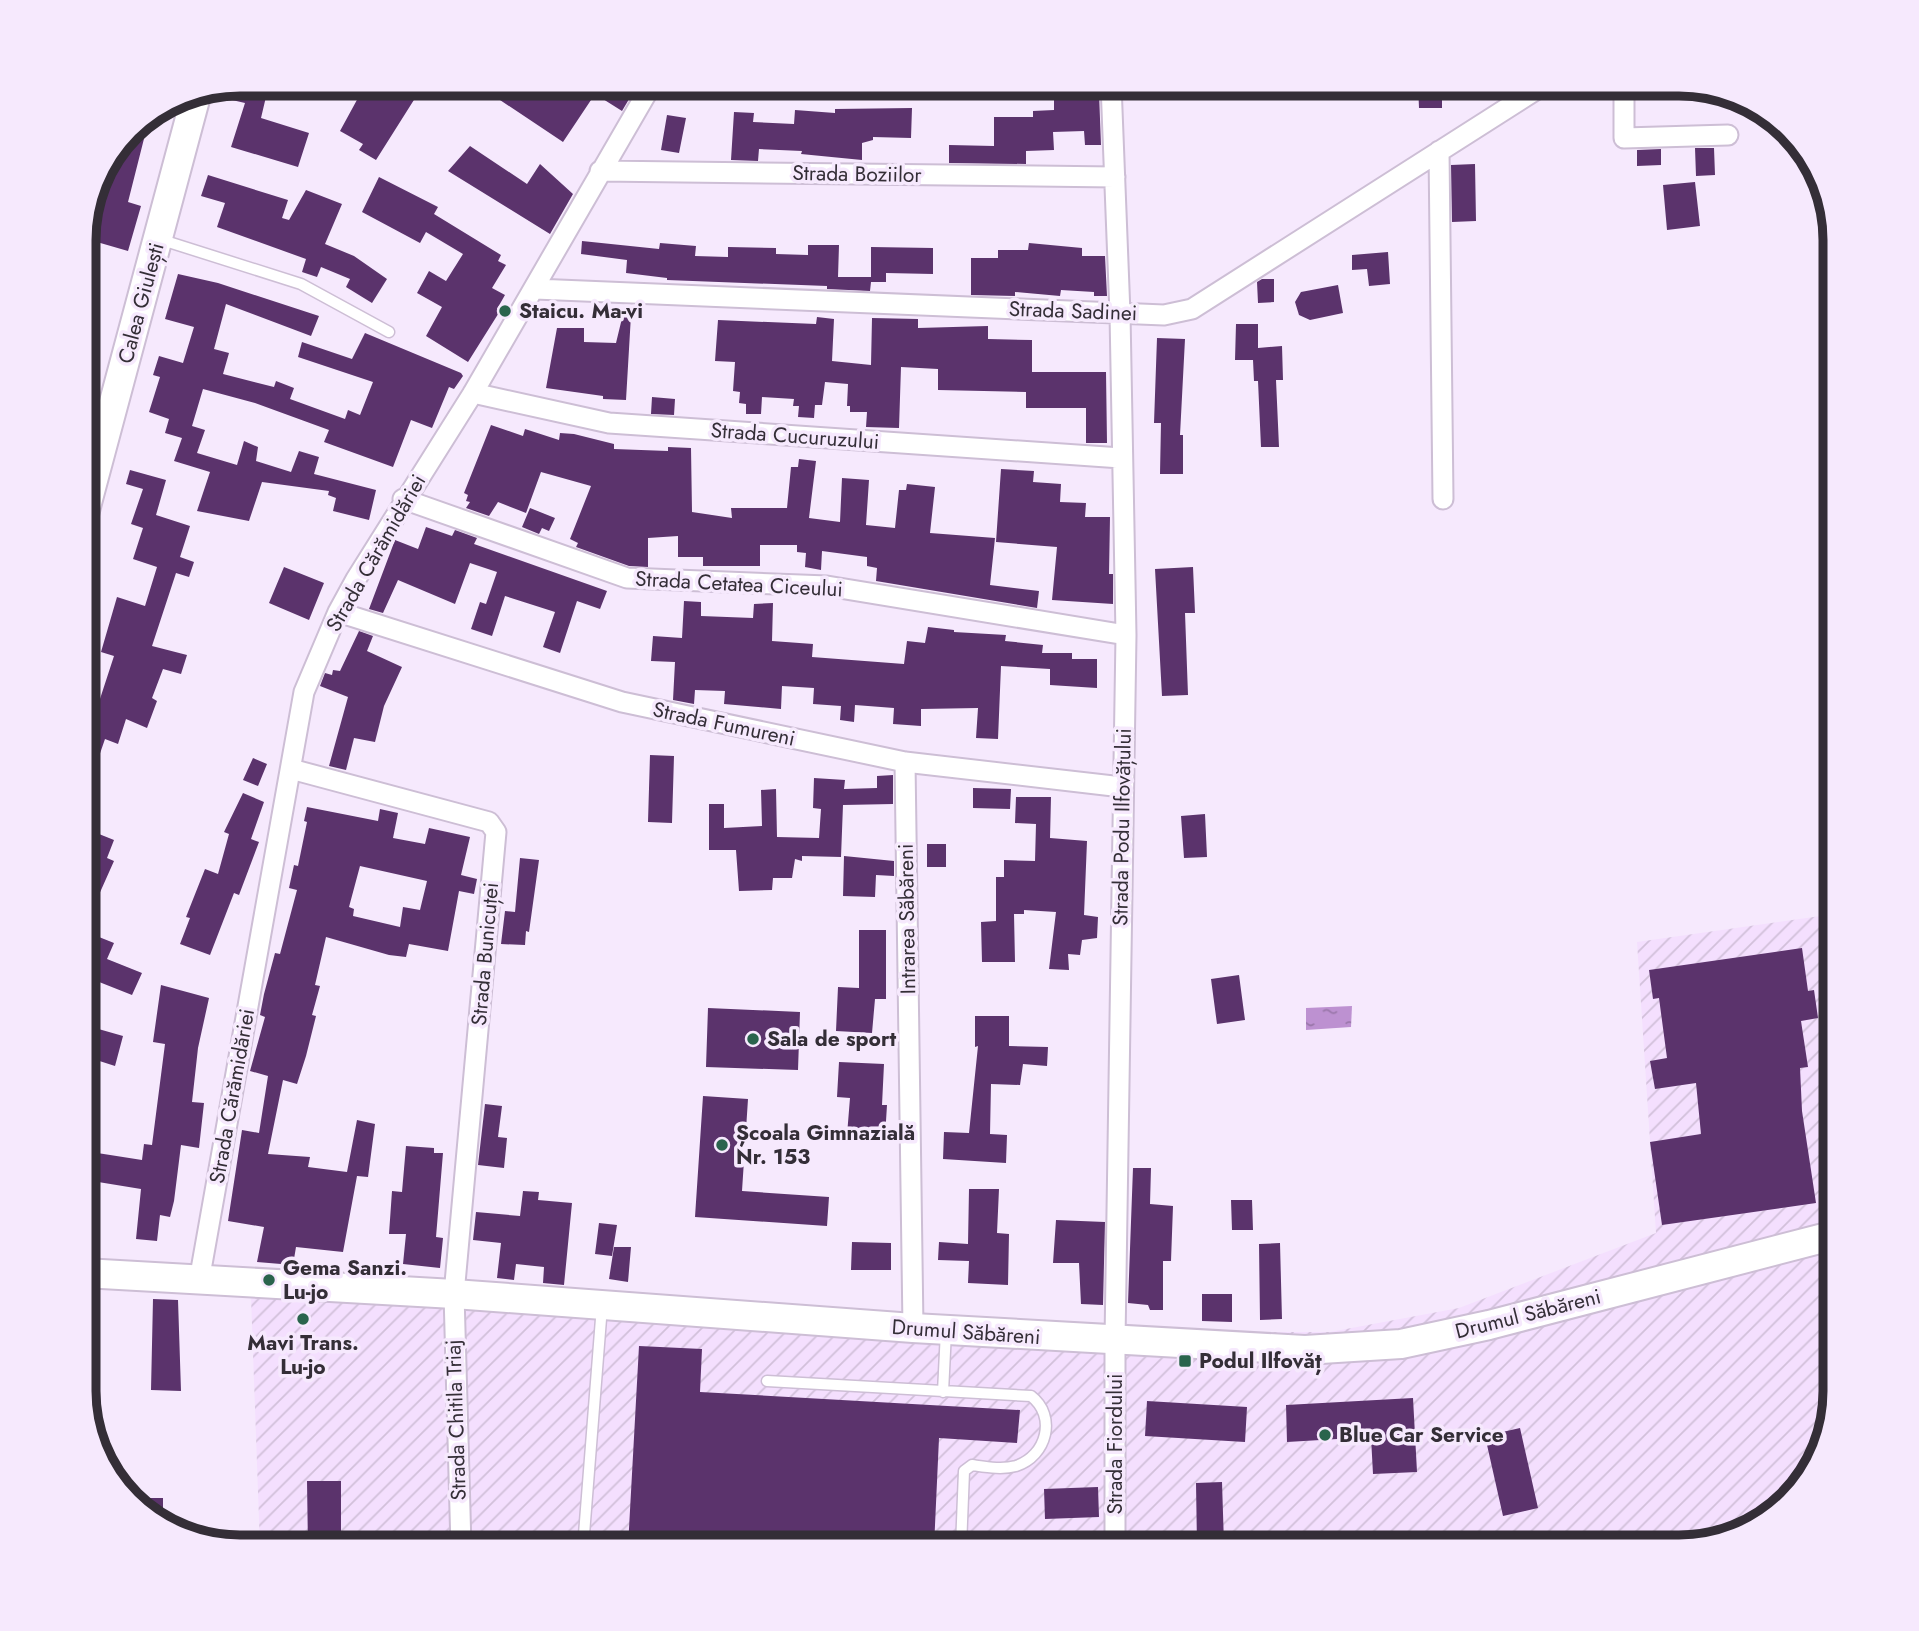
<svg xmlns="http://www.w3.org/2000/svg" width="1919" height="1631" font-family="Jost,sans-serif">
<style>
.industrial{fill:url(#industrial-furrows)}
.water{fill:url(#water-ripples)}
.building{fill:#5b336c;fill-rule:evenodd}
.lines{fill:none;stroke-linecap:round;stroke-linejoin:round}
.service-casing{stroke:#cdbed5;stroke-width:13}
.minor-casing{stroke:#cdbed5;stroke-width:23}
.secondary-casing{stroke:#cdbed5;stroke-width:32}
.service{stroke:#fff;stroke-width:10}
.minor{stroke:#fff;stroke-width:19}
.secondary{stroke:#fff;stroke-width:28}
.poi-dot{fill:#2a644d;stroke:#f6e9fd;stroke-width:2.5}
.labels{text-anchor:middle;stroke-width:7;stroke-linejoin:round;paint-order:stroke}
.street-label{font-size:21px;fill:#342e37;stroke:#f6e9fd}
.poi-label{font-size:21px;font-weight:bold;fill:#342e37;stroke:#f6e9fd;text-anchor:start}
.rim{fill:none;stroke:#342e37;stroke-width:9}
</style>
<defs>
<pattern id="industrial-furrows" width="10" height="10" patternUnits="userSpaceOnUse" patternTransform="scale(1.75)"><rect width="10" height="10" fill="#f4dffe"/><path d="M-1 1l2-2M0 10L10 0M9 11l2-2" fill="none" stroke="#d2c0da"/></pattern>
<pattern id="water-ripples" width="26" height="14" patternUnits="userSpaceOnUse" patternTransform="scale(1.75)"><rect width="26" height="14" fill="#bd91d1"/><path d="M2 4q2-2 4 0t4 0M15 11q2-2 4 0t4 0" fill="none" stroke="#9a77aa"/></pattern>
</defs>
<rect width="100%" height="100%" fill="#f6e9fd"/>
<path class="industrial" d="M1835 914V1391L1823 1450 1796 1494 1739 1535 1679 1547H260L250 1269 1123 1332H1330L1459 1308 1656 1233 1637 942Z"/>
<path class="water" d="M1352 1006 1351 1027 1306 1030V1008Z"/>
<path class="building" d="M269 84 261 118 309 133 298 167 231 147 245 103 232 100 236 85Z
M334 84H424L376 160 359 150 363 144 340 131 358 98Z
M507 84H638L622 111 595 94 563 142 497 98Z
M1418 84H1442V108H1419Z
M1099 93 1101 145H1085L1084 131 1053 132 1054 150 1026 151V164L949 163V145L994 146V117H1033V111L1054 110V94Z
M912 108 911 138 873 137V140L862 143V160L801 154 802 151 759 149 758 161 731 160 734 112 754 113 753 122 794 124 795 110 835 113V109Z
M150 115 128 202 141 206 128 251 90 240 111 170 103 168 137 123Z
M667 115 686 118 679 153 661 150Z
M470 146 527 184 540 164 573 194 550 234 448 171Z
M1695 148H1714L1715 175 1696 176Z
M1661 149V165L1637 166V150Z
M1475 164 1476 221 1452 222 1451 165Z
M208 175 288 200 282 218 289 220 306 190 342 204 325 244 354 256 387 279 372 303 346 287 350 279 321 267 317 277 302 272 306 259 217 227 225 203 201 196Z
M379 177 438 207 434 214 501 255 498 261 506 265 492 288 505 295 497 309 500 311 468 362 426 336 442 307 417 293 429 271 446 281 463 254 426 232 420 243 362 212Z
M1695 182 1700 226 1667 230 1663 185Z
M582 241 659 249 660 243 696 246 695 256 728 257V247L776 248V254L808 255V245H839L838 277H871V247L933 248V274L886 273V282H871L870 291 827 289V286L667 280V278L626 273 627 260 581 254Z
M1029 243 1082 248V256H1105L1107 296H1094V292L1061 290 1060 296 1015 292V296L971 295V258H998V250H1028Z
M1388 252 1390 284 1369 286 1367 269 1352 270V255Z
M178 274 218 283 319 316 311 336 226 304 214 349 229 353 223 374 274 387 276 381 294 388 290 399 345 419 348 410 360 415 373 382 298 357 302 342 352 359 365 333 461 373 463 376 454 389 449 387 432 428 411 420 393 467 324 442 329 430 255 403 203 389 192 426 205 430 197 453 237 465 244 441 258 447 256 461 291 472 299 451 319 457 314 474 376 490 369 520 333 511 336 498 328 495 329 491 262 482 249 521 197 511 210 472 174 461 182 438 165 433 169 419 149 412 160 377 153 375 159 356 183 363 194 327 165 319Z
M1262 279H1274V302L1258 303 1257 282Z
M1338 285 1343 313 1310 320 1299 315 1295 302 1301 292Z
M623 314 631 315 626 400 603 399V396L546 388 557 328H584V342L616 343Z
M817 317 834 319 832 361 871 365 872 318 918 319V328L988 326V339L1032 340V372H1106L1107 443H1086V408H1026V392L938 390V369L901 367 899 428 866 427 867 412H850V406H847L848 384 825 382 822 405H815L814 418 798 417 799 406H793L794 399 762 397 761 414H746V404L739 403 740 392 733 391 735 362 715 361 718 320 816 324Z
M1236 324H1258V348L1282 346 1283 380H1276L1279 447H1261L1258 381H1254L1253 360H1235Z
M1157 338 1185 339 1180 435H1183V474H1160L1161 423H1154Z
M652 397 675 399 674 415 651 414Z
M491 425 523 436 525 429 559 440 560 433 574 434 614 444V449L668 451V447L691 448 692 512 732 518 731 508H787L791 467H798L799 459 816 461 809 518 840 522 842 478 869 480 866 525 895 528 899 490H906L907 484 935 487 930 533 995 538 990 585 1039 591 1037 608 876 581 877 568 867 566V557L822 551 821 570 805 567 806 553 797 552V545H760V566H703V557H678V536L648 538V567L629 566 576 547 578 543 570 539 591 486 541 472 526 513 498 502 489 516 466 508 470 502 466 501 468 495 464 493Z
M1001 469 1034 471 1033 482 1061 484 1060 502 1086 503 1085 517H1110L1109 574H1113V604L1052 600 1057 547 996 542Z
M130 470 166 480 156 515 190 526 180 557 194 562 189 577 176 573 152 646 187 655 181 674 163 669 152 698 157 701 147 728 126 719 118 744 105 739 87 791 84 700 98 705 114 656 101 652 117 597 145 606 157 567 133 559 143 528 131 524 143 489 126 484Z
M530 508 555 518 549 531 542 528 539 534 522 527Z
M426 527 452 536 455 530 477 538 474 544 607 591 600 609 577 601 560 653 543 647 555 612 505 596 492 636 471 629 480 602 486 604 497 572 470 563 455 604 398 580 383 613 369 609 395 540 418 549Z
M284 567 324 583 309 620 269 603Z
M1193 567 1195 613H1185L1188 695 1162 696 1155 569Z
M684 601 701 602V616L753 618 754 604 773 603 772 641 813 644 812 657 904 664 907 641 925 643 928 627 954 630V632L1006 635 1005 641 1043 645 1042 653H1072V659H1097V688L1050 685V669L1001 666 998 739 976 738 978 708 921 709V726L893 724 894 708 855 705 854 722 840 720 841 706 813 704 814 688 782 686 781 709 724 704 725 691 695 690 694 704 673 700 675 662 651 661 653 636 682 638Z
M359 631 373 636 367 651 402 667 384 706 375 742 354 738 346 770 329 766 348 697 320 686 325 673 332 675 333 670 340 671Z
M650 755 674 756 672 823 648 822Z
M253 758 267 764 258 786 243 780Z
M893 775V804L843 805 841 857 802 856V861L795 859 792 878H773L772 890 739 891 736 850H709V804H724V828L762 826 761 790 776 789 777 837 819 838 821 809 813 808 814 778 845 780 844 789 877 788V776Z
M973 788 1011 789 1010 809 973 808Z
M243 793 264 802 251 839 259 842 239 895 234 893 210 955 180 944 190 918 186 917 205 869 218 874 229 834 224 832Z
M1016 797H1051L1050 838 1087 841 1084 915 1098 917 1097 938 1082 940 1080 955 1068 954 1069 970 1049 969 1056 912 1024 910V914H1014L1015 962H982L981 922 996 921V877H1004V860L1035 861 1036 824 1015 823Z
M307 807 378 821 380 809 398 813 393 838 425 844 429 828 470 837 461 875 477 879 474 894 459 891 448 951 409 944 406 957 389 955 326 937 315 985 320 986 312 1015 316 1016 306 1056 297 1084 283 1080 268 1154 310 1157 308 1167 347 1172 357 1120 375 1124 368 1177 357 1176 343 1252 296 1247 293 1265 257 1262 264 1227 228 1221 242 1130 259 1133 268 1076 250 1071 265 1017 260 1015 264 994 275 953 280 954 297 890 289 888 294 865 298 866 307 822 304 821ZM360 866 427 881 420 910 403 907 400 927 353 916 354 909 349 907Z
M1205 814 1207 857 1184 858 1181 816Z
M84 828 114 840 107 858 114 861 85 926 84 870 93 849 84 846Z
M927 844H946V867H927Z
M844 856 894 861V876L876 875 875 897 843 896Z
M520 858 539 860 529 932 526 931 525 945 501 944 505 911 515 912Z
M859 930H886V999H875L872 1033 836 1031 838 987 859 988Z
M84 931 114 943 107 959 142 973 132 995 84 976Z
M1802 948 1808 991 1814 990 1818 1018 1801 1021 1808 1067 1800 1068 1802 1111 1816 1203 1662 1225 1650 1142 1701 1134 1696 1083 1655 1089 1650 1061 1667 1058 1659 998 1653 999 1649 970Z
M1239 975 1245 1020 1217 1024 1211 979Z
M161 985 209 998 198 1048 192 1102 204 1103 199 1148 181 1145 174 1201 170 1217 160 1215 157 1241 136 1239 141 1189 86 1180 91 1152 142 1160 144 1144 152 1145 165 1044 153 1042Z
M708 1008 800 1012 798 1070 706 1067Z
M975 1016H1009V1046L1048 1047 1047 1066 1023 1064 1020 1085 991 1084 990 1134 1007 1135 1006 1163 943 1159 944 1132 969 1133 978 1046 975 1047Z
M95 1028 123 1036 115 1066 87 1057Z
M839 1062 884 1064 882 1105H887L885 1137 847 1135 850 1098 837 1097Z
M703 1096 748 1099 742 1191 829 1197 827 1226 695 1217Z
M485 1104 502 1106 498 1137 507 1138 504 1168 478 1165Z
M406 1146 434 1148V1153H443L436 1237 443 1238 440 1268 403 1264 406 1234H389L392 1191 402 1192Z
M1133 1168H1151L1150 1204 1173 1206 1171 1261H1163V1310H1150L1148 1305 1128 1303Z
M969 1189H999L997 1233 1009 1234 1008 1285 968 1283 969 1261 938 1260 939 1242 968 1244Z
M523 1191 539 1192 538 1200 572 1203 564 1285 543 1283 544 1267 516 1264 514 1280 497 1278 501 1243 473 1240 476 1212 520 1216Z
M1231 1200H1252L1253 1230H1232Z
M1056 1220 1105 1222 1103 1305 1081 1304 1079 1263H1053Z
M599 1223 617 1225 612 1256 595 1254Z
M852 1242 891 1243V1270H851Z
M1280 1243 1282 1319 1260 1320 1259 1244Z
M614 1247H631L628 1282 609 1279Z
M1202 1294H1232V1322L1202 1321Z
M153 1299 178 1300 181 1391 151 1390Z
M639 1346 702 1349 700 1392 1020 1410 1017 1443 939 1438 934 1547H628Z
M1413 1398 1417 1472 1373 1474 1371 1437 1287 1442 1286 1405Z
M1147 1401 1247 1407 1245 1442 1145 1436Z
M1520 1428 1538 1508 1503 1516 1485 1436Z
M307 1481H341V1547H308Z
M1222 1482 1224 1544 1197 1545 1196 1483Z
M1098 1487 1099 1517 1045 1519 1044 1489Z
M129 1498H163V1524L137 1508Z"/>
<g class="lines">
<g class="service-casing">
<path id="service" d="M159 239 301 284 389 332
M767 1381 1031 1396C1057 1416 1047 1456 1016 1466 1002 1470 986 1467 972 1465L964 1471 961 1547
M943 1392 946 1331
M583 1547 602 1306"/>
</g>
<g class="minor-casing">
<path id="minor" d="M1111 84 1120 314 1126 635 1115 1340V1547
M1624 84V138L1728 135
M1439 151 1443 499
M600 171 1115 177
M535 289 1164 315 1192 309 1545 84
M473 393 609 423 1121 458
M403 499 627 578 827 586 1126 635
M338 612 622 702 905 762 1122 787
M905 762 913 1328
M291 769 489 822 496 832 454 1294 461 1547
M199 1281 304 692 338 612 356 579 473 393 652 84"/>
</g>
<g class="secondary-casing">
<path id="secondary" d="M84 514 197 92
M84 1273 454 1294 913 1328 1305 1350 1401 1344 1489 1325 1835 1235"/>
</g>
<use href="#service" class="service"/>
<use href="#minor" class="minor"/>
<use href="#secondary" class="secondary"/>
</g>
<g class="poi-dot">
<circle cx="505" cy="311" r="7"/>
<circle cx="753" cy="1039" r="7"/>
<circle cx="722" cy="1145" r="7"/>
<circle cx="269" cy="1280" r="7"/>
<circle cx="303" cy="1319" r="7"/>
<rect x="1178" y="1354" width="14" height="14" rx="3.5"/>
<circle cx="1325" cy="1435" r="7"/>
</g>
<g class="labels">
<g class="street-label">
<text transform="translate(857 174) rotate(1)" y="7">Strada Boziilor</text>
<text transform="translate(141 303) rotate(-75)" y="7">Calea Giulești</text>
<text transform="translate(1073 311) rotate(2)" y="7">Strada Sadinei</text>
<text transform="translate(795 436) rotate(4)" y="7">Strada Cucuruzului</text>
<text transform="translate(376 553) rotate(-60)" y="7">Strada Cărămidăriei</text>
<text transform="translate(739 584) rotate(3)" y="7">Strada Cetatea Ciceului</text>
<text transform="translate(724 724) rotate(12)" y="7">Strada Fumureni</text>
<text transform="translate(1122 827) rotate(-89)" y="7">Strada Podu Ilfovățului</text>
<text transform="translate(907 919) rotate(-91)" y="7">Intrarea Săbăreni</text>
<text transform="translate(485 954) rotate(-85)" y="7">Strada Bunicuței</text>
<text transform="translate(232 1096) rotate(-80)" y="7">Strada Cărămidăriei</text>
<text transform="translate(1528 1314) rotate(-14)" y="7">Drumul Săbăreni</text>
<text transform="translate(966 1332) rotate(4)" y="7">Drumul Săbăreni</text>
<text transform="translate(456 1420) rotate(-92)" y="7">Strada Chitila Triaj</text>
<text transform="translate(1115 1444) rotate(-90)" y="7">Strada Fiordului</text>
</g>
<g class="poi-label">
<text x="519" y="318">Staicu. Ma-vi</text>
<text x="767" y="1046">Sala de sport</text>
<text x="736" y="1140">Școala Gimnazială<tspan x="736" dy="24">Nr. 153</tspan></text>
<text x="283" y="1275">Gema Sanzi.<tspan x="283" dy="24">Lu-jo</tspan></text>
<text x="303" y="1350" text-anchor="middle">Mavi Trans.<tspan x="303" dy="24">Lu-jo</tspan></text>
<text x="1199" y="1368">Podul Ilfovăț</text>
<text x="1339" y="1442">Blue Car Service</text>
</g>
</g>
<path d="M0 0H1919V1631H0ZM240 96H1679A144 144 0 0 1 1823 240V1391A144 144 0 0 1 1679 1535H240A144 144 0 0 1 96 1391V240A144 144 0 0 1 240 96Z" fill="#f6e9fd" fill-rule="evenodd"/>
<path class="rim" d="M240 96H1679A144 144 0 0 1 1823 240V1391A144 144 0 0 1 1679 1535H240A144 144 0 0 1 96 1391V240A144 144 0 0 1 240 96Z"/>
</svg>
